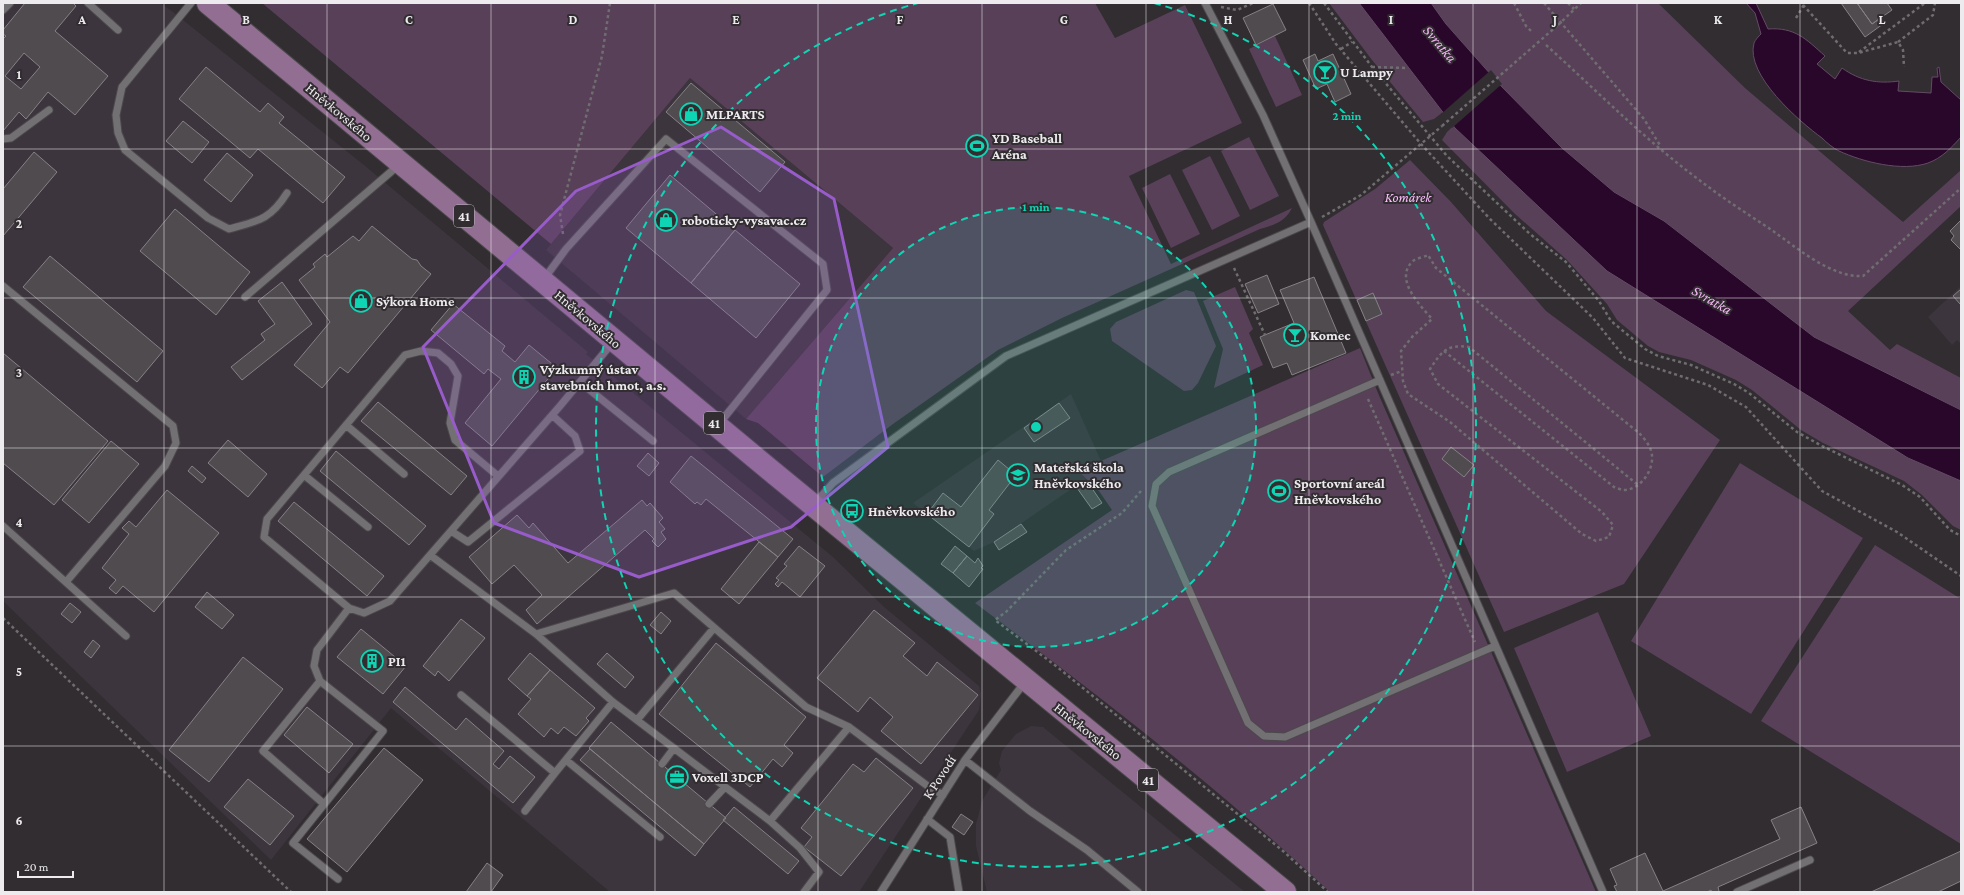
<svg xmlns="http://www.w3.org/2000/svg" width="1964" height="895" font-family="'Crimson Pro',serif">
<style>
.built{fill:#3d353d}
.green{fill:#584058}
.water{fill:#29072a;stroke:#644b64}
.pier{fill:#312d31}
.building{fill:#4f4b4f;stroke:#858185;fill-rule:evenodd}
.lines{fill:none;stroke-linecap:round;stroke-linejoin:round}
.lane-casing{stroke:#4c494c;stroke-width:9}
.primary-casing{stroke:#4c494c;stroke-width:24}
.path{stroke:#706d70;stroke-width:2.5;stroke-dasharray:3 3;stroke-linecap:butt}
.lane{stroke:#737073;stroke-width:7}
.primary{stroke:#926e93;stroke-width:22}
.path-bridge{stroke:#706d70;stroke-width:2.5;stroke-dasharray:3 3;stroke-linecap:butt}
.marked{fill:#985cca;fill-opacity:0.2;stroke:#985cca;stroke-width:3;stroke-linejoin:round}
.grid{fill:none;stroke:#edebed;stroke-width:1;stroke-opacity:0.55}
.ring{fill:none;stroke:#0ed5b4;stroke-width:2;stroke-dasharray:7 5}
.labels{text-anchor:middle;stroke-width:4;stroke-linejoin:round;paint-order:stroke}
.shield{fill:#312d31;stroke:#b5b2b5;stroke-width:1}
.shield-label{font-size:13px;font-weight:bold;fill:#edebed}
.poi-label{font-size:14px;font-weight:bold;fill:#edebed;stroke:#312d31;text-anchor:start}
.street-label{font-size:14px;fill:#edebed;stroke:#312d31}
.park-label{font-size:14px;font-style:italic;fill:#febffe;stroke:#312d31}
.water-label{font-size:15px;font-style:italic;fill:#f3b5f4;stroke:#312d31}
.grid-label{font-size:13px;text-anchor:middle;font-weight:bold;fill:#edebed;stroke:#312d31;stroke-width:4;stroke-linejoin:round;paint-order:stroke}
.centre{fill:#0ed5b4;stroke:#312d31;stroke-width:2}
.ring-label{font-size:12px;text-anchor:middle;font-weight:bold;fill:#0ed5b4;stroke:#312d31;stroke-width:4;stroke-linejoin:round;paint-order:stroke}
</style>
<rect width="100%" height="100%" fill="#312d31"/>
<path class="built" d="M3 3H160L173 12 364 165 588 352 586 354 833 557 883 606 979 686 981 694 979 710 859 892H610L391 708 271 860 3 601Z
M690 78 893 248 746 419 546 250Z
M1961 286V344L1957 340 1952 345 1928 317Z
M1071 394 1101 461 1078 471 1086 479 994 542 974 551 913 503Z
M1031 726 1043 727 1245 892H987L976 846V824L982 801 1001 770 999 763 1002 751 1016 734Z"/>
<path class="green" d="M262 3H1095L1115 38 1185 5 1242 123 1129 176 1171 264 1292 208C1285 222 1274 225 1260 229L1062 318 998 350 893 424 823 477 758 423 746 419 893 248 690 78 551 244Z
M1329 3H1359L1443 112 1434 119 1423 122 1372 60Z
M1431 3H1658L1745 88 1903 222 1961 170V206L1848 311 1890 350 1897 344 1961 378V410L1814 337 1664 221 1614 192 1562 148 1500 85 1446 24Z
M1275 36 1302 95 1276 107 1249 49Z
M1453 126 1908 458 1961 481V530L1953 526 1922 495 1904 481 1823 443 1801 430 1752 390 1736 380 1691 360 1659 352 1648 346 1617 320 1607 304 1567 260 1514 213 1442 140 1447 132Z
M1249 137 1279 196 1250 210 1221 151Z
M1210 156 1240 216 1212 230 1182 170Z
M1410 160 1451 202 1546 311 1720 440 1624 584 1504 632 1323 225 1324 222 1375 189Z
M1170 174 1200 234 1171 248 1142 188Z
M1235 287 1253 329 1249 333 1263 365 1214 388 1223 349 1203 301Z
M1186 290 1194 292 1216 346 1198 383 1192 390 1184 391 1112 341 1110 329 1116 322Z
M1360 348 1378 393 1596 892H1330C1219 788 1097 694 975 603L1112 510 1099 491 1078 471Z
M1740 463 1863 538 1751 714 1631 641Z
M1875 545 1961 599V844L1761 721Z
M1598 612 1651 736 1567 772 1514 648Z"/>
<path class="water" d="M1359 3H1431L1446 24 1500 85 1562 148 1614 192 1664 221 1814 337 1961 410V481L1908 458 1607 271 1455 128Z
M1746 3H1756L1768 29C1795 27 1806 39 1825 56L1817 64 1835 79 1842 68C1860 81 1878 84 1899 81L1898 91 1931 93 1932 77H1938L1937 68 1939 67 1941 82 1961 100V137C1951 148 1942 158 1928 163 1902 172 1863 162 1839 151 1833 148 1827 143 1822 138 1800 122 1745 75 1754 43 1755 40 1759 36 1761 34L1755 13Z"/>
<path class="pier" d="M1491 70 1502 84 1452 128 1441 114Z"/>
<path class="building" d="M25 3H73L76 6 55 31 108 76 75 115 48 92 26 119 19 112 3 131V39L6 36 3 34V30ZM24 53 40 67 21 89 5 76Z
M1841 3H1857L1872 24 1879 19 1883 24 1865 37Z
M1857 3H1887L1892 10 1872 24Z
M1273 4 1286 30 1256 45 1243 18Z
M1315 54 1318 61 1333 54 1351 94 1335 102 1327 84 1316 89 1303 60Z
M206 67 260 112 268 103 284 117 279 123 345 177 323 203 258 149 250 158 179 99Z
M691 83 785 162 760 192 666 112Z
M183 121 209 142 192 163 166 141Z
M34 152 57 172 3 236V189Z
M227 153 253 175 231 202 204 180Z
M670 175 735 230 691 283 626 228Z
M175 209 250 272 216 315 140 251Z
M1961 220V250L1951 240 1954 236 1950 231Z
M372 226 412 259 417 260 421 266 431 274 348 373 340 367 322 388 294 365 330 322 299 280 315 267 313 264 325 254 327 257 353 236 359 241Z
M735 230 800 284 756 338 691 283Z
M50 256 163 351 137 382 23 287Z
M1267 275 1279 304 1258 313 1245 284Z
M1314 277 1346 353 1292 375 1287 363 1273 368 1260 337 1294 323 1280 290Z
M282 282 312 324 242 380 231 367 265 340 261 334 275 324 258 301Z
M1961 289V303L1960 304 1953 296Z
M1373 293 1382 314 1366 321 1357 300Z
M453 304 505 346 502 351 515 362 529 345 557 368 492 446 465 423 501 379 488 369 484 374 431 330Z
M3 353 108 441 54 505 3 463Z
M378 402 467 476 451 495 361 421Z
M1059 403 1070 418 1034 442 1024 428Z
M228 440 267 474 248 497 208 463Z
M111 441 139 464 89 523 62 500Z
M1451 447 1474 465 1464 477 1442 459Z
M336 451 426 526 409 545 320 471Z
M648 453 659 463 649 476 637 466Z
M691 456 793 539 778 557 706 499 701 505 697 502 695 504 670 482Z
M998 460 1016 475 989 510 994 514 969 547 927 514 943 493 961 507Z
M192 466 206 478 202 483 188 471Z
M1087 481 1102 503 1092 509 1077 488Z
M167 490 219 533 154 612 123 586 116 594 109 588 116 580 102 568 129 534 122 528 129 521 136 527Z
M642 500 647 506 650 503 663 518 659 522 665 529 661 532 666 539 658 547 652 541 654 539 645 530 537 624 526 610 542 595 514 565 492 584 469 557 517 515 529 528 533 523 568 563Z
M294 502 384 576 367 596 278 521Z
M1021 524 1027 532 999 550 994 542Z
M759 542 778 557 739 604 721 589Z
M799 546 825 566 800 597 782 582 778 587 775 584 779 580 776 578 787 566 784 564Z
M955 546 967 556 953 573 941 564Z
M967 556 975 563 978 558 983 566 981 568 983 569 969 587 953 573Z
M207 592 234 615 222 629 195 607Z
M70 603 81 612 72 623 61 614Z
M874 610 915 643 903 656 927 676 937 662 978 695 921 764 881 731 893 717 870 697 858 712 817 678Z
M661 612 671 621 661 634 650 625Z
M461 619 485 638 449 681 438 671 435 676 423 666Z
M361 629 406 666 383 694 337 657Z
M93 640 100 646 91 658 84 652Z
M716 643 806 717 784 745 793 753 782 767 773 759 750 787 659 714Z
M530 653 550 670 527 696 508 679Z
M607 653 634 677 625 688 597 664Z
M243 657 283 689 209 782 169 750Z
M550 670 595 708 586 718 589 721 576 736 564 727 558 734 551 728 544 737 518 714 531 699 527 696Z
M405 687 456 730 466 718 504 751 493 764 499 769 510 756 535 777 513 803 393 702Z
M307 707 353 744 329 773 284 735Z
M611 722 726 818 704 844 589 748Z
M384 748 423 780 347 872 307 839Z
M590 749 704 844 695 856 580 760Z
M876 758 913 788 841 876 804 847 812 837 801 828 853 764 864 772Z
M248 779 294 816 270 845 224 807Z
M734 807 799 861 788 874 723 820Z
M1801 807 1817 843 1718 887 1719 891 1717 892H1712L1711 890 1707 892H1617L1614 886 1617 885 1610 869 1645 853 1663 891 1780 839 1771 820Z
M961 814 973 822 964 835 952 827Z
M1961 851V881L1938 892H1871Z
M487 863 503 875 491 892H466Z"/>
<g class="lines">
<g class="lane-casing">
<path id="lane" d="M88 3 118 30
M191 3 122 87 116 115 118 133 125 150 208 218 229 229C258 221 270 220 287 193
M1205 3 1263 115 1311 222 1603 892
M3 10 10 3
M3 139 11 138 49 110
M544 279 566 249 666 139 823 264 827 290 719 424
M3 286 173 426 176 443 165 466 66 582
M245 297 400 164
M613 342 560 406 430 555 536 634 674 593 806 707 849 727 929 787 943 795
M1380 380 1169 472 1156 484 1152 506 1248 723 1264 736 1285 737 1495 646
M580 382 653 441
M346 425 404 474
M304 475 368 527
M814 504 833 483 1006 356 1311 222
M3 526 126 636
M451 531 468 542 580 451 575 436 552 415
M349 608 264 537 267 519 405 355 421 351 438 353 451 364 458 376 450 423 455 440 498 476
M536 634 613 702 770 821 849 727
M320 681 383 731 293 843 338 879
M461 695 555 773 613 702
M637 720 714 628
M566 760 660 837
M965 760 1030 811 1087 850 1138 892
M662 764 674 748
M324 804 263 751 320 681 314 666 317 650 349 608 364 613 390 601 430 555
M709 804 725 787
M525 811 555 773
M927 819 950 837 959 892
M770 821 800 848 819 872 804 892
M881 892 965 760 1025 682
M1737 892 1810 860"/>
</g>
<g class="primary-casing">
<path id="primary" d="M208 3 775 474 1285 892"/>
</g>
<path class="path" d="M1309 3 1336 44 1421 144 1490 219 1593 318 1625 358 1708 385 1746 407 1822 491 1897 532 1961 576
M1324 3 1372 67 1447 156 1530 234 1566 262 1599 301 1611 321 1645 349 1658 356 1691 365 1734 384 1749 393 1797 432 1822 446 1902 485 1920 497 1950 530 1961 536
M1514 3 1526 26 1533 33
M1544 3 1644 119 1661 147
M1568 3 1574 9
M1803 5 1847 53H1858L1898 42 1903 50 1904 67
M1221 7 1237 10 1253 3
M1796 18 1805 3
M1558 25 1581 3
M1898 42 1933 15 1935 3
M1546 45C1596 90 1644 139 1698 179 1722 198 1748 214 1773 231 1797 248 1832 278 1863 276L1961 188
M1341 49 1352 42
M1859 52 1925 3
M1372 67 1408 68
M1322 217 1361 195 1442 126
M563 234 560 215 602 56 610 3
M1234 268 1265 335
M1444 351 1614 487C1617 488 1621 490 1624 490 1642 490 1658 465 1650 448 1648 443 1643 437 1639 433L1436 268 1428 255C1424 257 1417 258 1413 261 1393 279 1421 306 1432 319L1412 337 1401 351 1403 381 1408 394 1450 422 1582 534 1596 541 1609 537 1613 525 1602 512 1438 384 1430 369C1442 351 1447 344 1469 347L1638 485
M1391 375 1402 371
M1368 399 1475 642
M1141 491 1122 513 1066 550 1006 612 995 620 1056 666 1283 851 1328 892
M3 618 291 892"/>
<use href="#lane" class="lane"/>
<use href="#primary" class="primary"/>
<path class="path-bridge" d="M1442 126 1558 25"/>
</g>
<path class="marked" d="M721 127 834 199 888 447 791 527 639 577 494 523 423 347 576 191Z"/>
<path class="grid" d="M164 3V892M327 3V892M491 3V892M655 3V892M818 3V892M982 3V892M1146 3V892M1309 3V892M1473 3V892M1637 3V892M1800 3V892M3 149H1961M3 298H1961M3 448H1961M3 597H1961M3 746H1961"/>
<circle cx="1036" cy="427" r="220" fill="#0ed5b4" fill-opacity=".12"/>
<g class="ring">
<circle cx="1036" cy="427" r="220"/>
<path d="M1154 3A440 440 0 1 1 918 3"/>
</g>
<defs>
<g id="bar-ring" transform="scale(1.15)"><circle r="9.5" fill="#312d31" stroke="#0ed5b4" stroke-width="1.5"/><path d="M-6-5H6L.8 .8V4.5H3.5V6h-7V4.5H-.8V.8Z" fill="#0ed5b4"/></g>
<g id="shop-ring" transform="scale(1.15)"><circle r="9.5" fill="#312d31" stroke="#0ed5b4" stroke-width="1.5"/><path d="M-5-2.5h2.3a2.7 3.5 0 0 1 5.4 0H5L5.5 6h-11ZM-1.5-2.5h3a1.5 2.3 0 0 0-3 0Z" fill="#0ed5b4"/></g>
<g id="stadium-ring" transform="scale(1.15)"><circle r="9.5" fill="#312d31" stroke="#0ed5b4" stroke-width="1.5"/><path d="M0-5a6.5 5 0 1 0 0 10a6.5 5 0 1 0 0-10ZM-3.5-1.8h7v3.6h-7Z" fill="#0ed5b4"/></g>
<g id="building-ring" transform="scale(1.15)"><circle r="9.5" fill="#312d31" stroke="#0ed5b4" stroke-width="1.5"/><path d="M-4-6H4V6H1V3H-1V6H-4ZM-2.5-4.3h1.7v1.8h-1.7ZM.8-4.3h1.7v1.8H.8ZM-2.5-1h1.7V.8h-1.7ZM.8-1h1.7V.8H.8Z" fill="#0ed5b4"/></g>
<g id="school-ring" transform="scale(1.15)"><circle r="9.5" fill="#312d31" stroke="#0ed5b4" stroke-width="1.5"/><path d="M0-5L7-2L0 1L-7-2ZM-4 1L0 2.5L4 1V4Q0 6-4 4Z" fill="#0ed5b4"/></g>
<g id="bus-ring" transform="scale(1.15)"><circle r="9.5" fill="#312d31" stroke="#0ed5b4" stroke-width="1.5"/><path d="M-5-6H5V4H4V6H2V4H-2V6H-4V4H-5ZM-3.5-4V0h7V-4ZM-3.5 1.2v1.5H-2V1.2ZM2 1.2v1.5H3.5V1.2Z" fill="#0ed5b4"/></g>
<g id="office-ring" transform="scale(1.15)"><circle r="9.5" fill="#312d31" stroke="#0ed5b4" stroke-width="1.5"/><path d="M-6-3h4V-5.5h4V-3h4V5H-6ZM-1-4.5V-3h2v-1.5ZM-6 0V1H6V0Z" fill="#0ed5b4"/></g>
</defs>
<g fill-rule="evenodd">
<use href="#bar-ring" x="1325" y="72"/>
<use href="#shop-ring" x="691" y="114"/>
<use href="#stadium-ring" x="977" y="146"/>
<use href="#shop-ring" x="666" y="220"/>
<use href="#shop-ring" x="361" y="301"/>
<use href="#bar-ring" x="1295" y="335"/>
<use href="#building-ring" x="524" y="377"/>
<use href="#school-ring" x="1018" y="475"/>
<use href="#stadium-ring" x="1279" y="491"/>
<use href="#bus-ring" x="852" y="511"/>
<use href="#building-ring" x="372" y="661"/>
<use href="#office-ring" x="677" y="777"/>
</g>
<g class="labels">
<g class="shield">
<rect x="454" y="205" width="20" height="22" rx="3"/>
<rect x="704" y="412" width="20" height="22" rx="3"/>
<rect x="1138" y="769" width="20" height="22" rx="3"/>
</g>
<g class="shield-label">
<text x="464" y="221">41</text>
<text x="714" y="428">41</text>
<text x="1148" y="785">41</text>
</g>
<g class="poi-label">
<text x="1340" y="77">U Lampy</text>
<text x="706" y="119">MLPARTS</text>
<text x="992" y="143">YD Baseball<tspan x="992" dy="16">Aréna</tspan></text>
<text x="682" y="225">roboticky-vysavac.cz</text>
<text x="376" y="306">Sýkora Home</text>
<text x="1310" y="340">Komec</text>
<text x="540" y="374">Výzkumný ústav<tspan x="540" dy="16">stavebních hmot, a.s.</tspan></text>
<text x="1034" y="472">Mateřská škola<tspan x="1034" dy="16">Hněvkovského</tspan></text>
<text x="1294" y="488">Sportovní areál<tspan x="1294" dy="16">Hněvkovského</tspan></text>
<text x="868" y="516">Hněvkovského</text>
<text x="388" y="666">PI1</text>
<text x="692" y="782">Voxell 3DCP</text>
</g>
<g class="street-label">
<text transform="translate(339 112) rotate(40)" y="5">Hněvkovského</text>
<text transform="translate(588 319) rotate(40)" y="5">Hněvkovského</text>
<text transform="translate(1088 731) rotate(39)" y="5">Hněvkovského</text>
<text transform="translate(939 777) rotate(-57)" y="5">K Povodí</text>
</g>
<g class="park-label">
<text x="1408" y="202">Komárek</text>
</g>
<g class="water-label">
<text transform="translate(1440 44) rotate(50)" y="5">Svratka</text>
<text transform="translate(1712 300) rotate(30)" y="5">Svratka</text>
</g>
</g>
<g class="grid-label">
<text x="82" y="24">A</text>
<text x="246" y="24">B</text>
<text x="409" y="24">C</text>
<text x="573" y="24">D</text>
<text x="736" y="24">E</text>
<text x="900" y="24">F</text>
<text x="1064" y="24">G</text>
<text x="1228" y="24">H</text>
<text x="1391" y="24">I</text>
<text x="1555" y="24">J</text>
<text x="1718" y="24">K</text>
<text x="1882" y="24">L</text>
<text x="19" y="79">1</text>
<text x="19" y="228">2</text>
<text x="19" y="377">3</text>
<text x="19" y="527">4</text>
<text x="19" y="676">5</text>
<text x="19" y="825">6</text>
</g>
<circle cx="1036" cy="427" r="6" class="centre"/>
<g class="ring-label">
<text x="1347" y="120">2 min</text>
<text x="1036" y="211">1 min</text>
</g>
<rect width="1964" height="895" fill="none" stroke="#edebed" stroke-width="8"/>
<path d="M18 871v6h55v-6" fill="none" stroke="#edebed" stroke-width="2"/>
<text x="24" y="871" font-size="12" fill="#edebed" stroke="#312d31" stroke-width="3" paint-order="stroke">20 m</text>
</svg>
